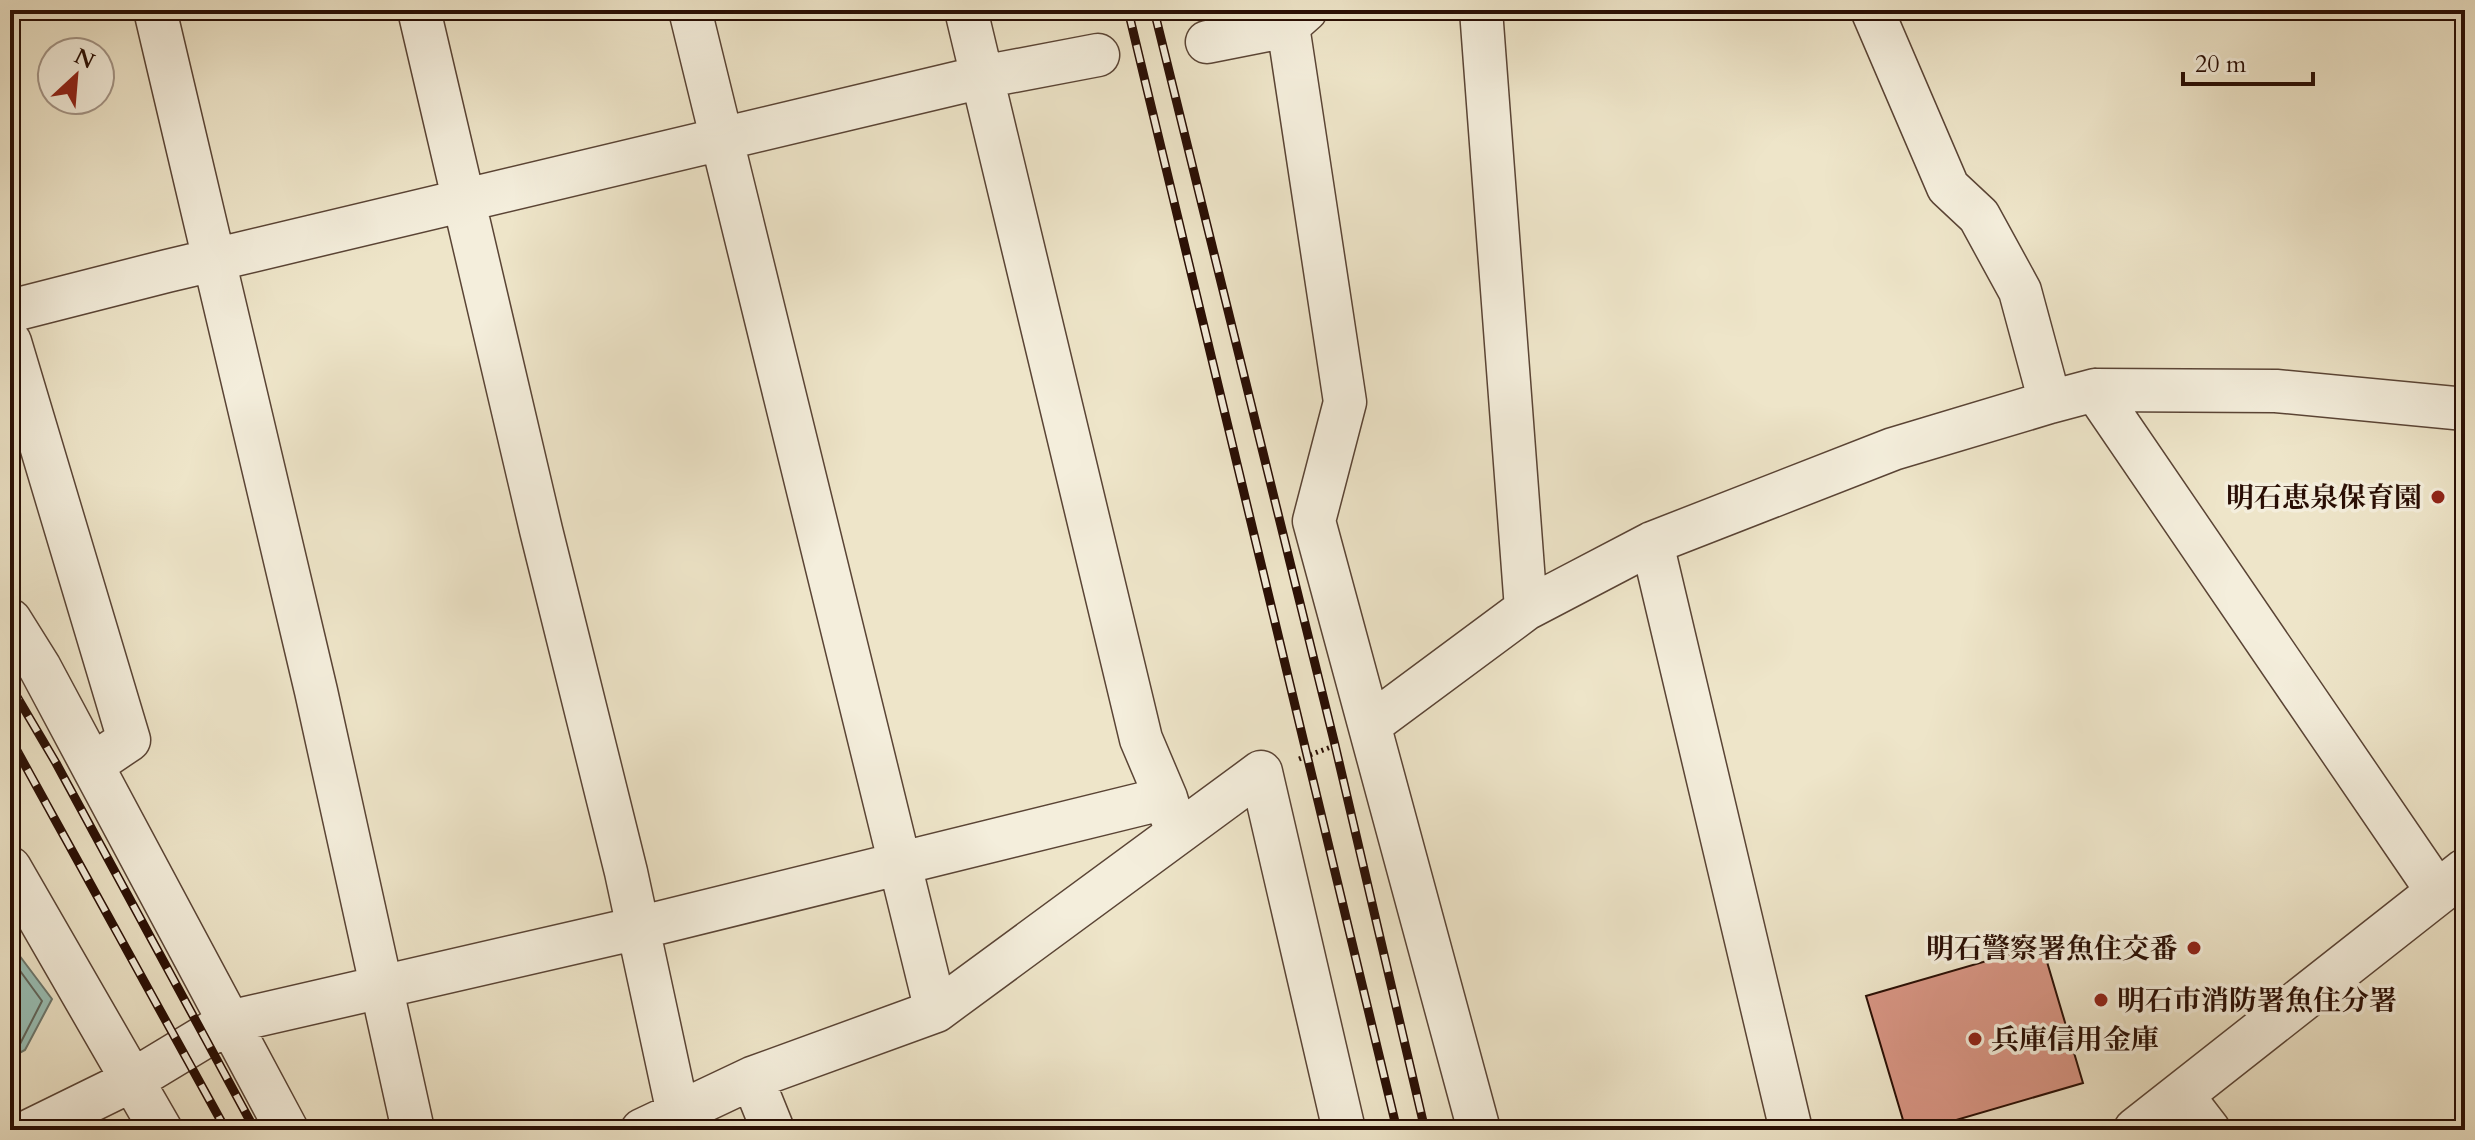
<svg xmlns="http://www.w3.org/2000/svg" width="2475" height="1140" font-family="Cardo,'Noto Serif JP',serif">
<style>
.water{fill:#99bfb5;stroke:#6c786e;stroke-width:2}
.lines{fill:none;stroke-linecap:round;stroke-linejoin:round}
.shore{stroke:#61665c;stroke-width:2}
.building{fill:#d89584;stroke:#290e04;stroke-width:2}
.minor-casing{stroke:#5a4435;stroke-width:45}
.tertiary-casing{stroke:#5a4435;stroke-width:47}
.path{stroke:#290e04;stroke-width:5;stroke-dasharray:2 4;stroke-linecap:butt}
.minor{stroke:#f4eedc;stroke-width:42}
.tertiary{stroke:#f4eedc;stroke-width:44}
.rail-casing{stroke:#290e04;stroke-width:9}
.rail{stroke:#f4eedc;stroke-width:6;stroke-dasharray:18;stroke-linecap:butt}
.poi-dot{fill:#8f2418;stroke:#f4eedc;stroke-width:3}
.labels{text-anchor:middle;stroke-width:7;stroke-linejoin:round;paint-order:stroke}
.poi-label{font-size:28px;font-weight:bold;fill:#290e04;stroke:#f4eedc;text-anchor:end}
</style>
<rect width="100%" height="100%" fill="#eee5c9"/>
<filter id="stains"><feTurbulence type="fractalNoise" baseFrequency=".0025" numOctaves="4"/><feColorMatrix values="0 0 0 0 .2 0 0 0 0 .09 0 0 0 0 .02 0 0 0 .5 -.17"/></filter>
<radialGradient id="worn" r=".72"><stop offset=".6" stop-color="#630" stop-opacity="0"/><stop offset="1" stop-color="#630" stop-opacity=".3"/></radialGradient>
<path class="water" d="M10 943 52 999 25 1050 10 1058Z"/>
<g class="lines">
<path class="shore" d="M10 957 42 1001 20 1044 10 1049"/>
</g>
<path class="building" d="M2042 945 2083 1083 1922 1130H1906L1866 996Z"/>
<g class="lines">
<g class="minor-casing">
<path id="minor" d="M155 10 316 691 413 1130
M419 10 541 530 626 872 678 1113
M690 10 936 1011
M966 10 1141 739 1166 798 1174 825
M1481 10 1526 609
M1872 10 1948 187 1979 216 2020 291 2050 402
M1288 26 1345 402 1314 521 1479 1130
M1207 42 1288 26 1306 10
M10 311 167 271 982 77 1098 55
M10 342 129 740 92 765
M2095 390 2437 891
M1652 543 1791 1130
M10 620 40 668 287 1130
M1371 724 1526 609 1652 543 1893 449 2050 402 2095 390 2276 391 2465 409
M10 868 161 1130
M752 1078 773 1130
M2182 1095 2209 1130
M31 1130 133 1080 229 1022 638 928 1166 798
M642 1130 752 1078 936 1011 1261 772 1344 1130"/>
</g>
<g class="tertiary-casing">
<path id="tertiary" d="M2136 1130 2465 871"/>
</g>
<path class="path" d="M1299 759 1331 747"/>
<use href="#minor" class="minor"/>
<use href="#tertiary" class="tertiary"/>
<g class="rail-casing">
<path id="rail" d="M1128 10 1397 1130
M1154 10 1335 745 1425 1130
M10 685 56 763 255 1130
M10 738 226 1130"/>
</g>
<use href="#rail" class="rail"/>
</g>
<g class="poi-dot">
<circle cx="2438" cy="497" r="8"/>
<circle cx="2194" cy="948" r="8"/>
<circle cx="2101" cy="1000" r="8"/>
<circle cx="1975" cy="1039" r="8"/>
</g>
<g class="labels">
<g class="poi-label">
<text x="2422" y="507">明石恵泉保育園</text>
<text x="2178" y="958">明石警察署魚住交番</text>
<text x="2117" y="1010" text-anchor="start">明石市消防署魚住分署</text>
<text x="1991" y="1049" text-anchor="start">兵庫信用金庫</text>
</g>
</g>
<rect width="2475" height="1140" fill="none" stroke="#eee5c9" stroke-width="40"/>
<rect x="12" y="12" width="2451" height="1116" fill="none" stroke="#290e04" stroke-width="4"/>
<rect x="20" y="20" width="2435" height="1100" fill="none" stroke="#290e04" stroke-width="2"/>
<g transform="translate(76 76) rotate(26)"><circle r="38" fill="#f4eedc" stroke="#a39486" stroke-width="2"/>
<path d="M0-6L14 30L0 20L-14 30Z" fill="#8f2418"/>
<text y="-12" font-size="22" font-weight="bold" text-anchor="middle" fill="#290e04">N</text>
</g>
<path d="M2183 72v12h130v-12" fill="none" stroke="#290e04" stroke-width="4"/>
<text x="2195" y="72" font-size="24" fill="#290e04" stroke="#f4eedc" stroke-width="6" paint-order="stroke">20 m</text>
<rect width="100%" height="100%" filter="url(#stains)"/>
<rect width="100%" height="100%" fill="url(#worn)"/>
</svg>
